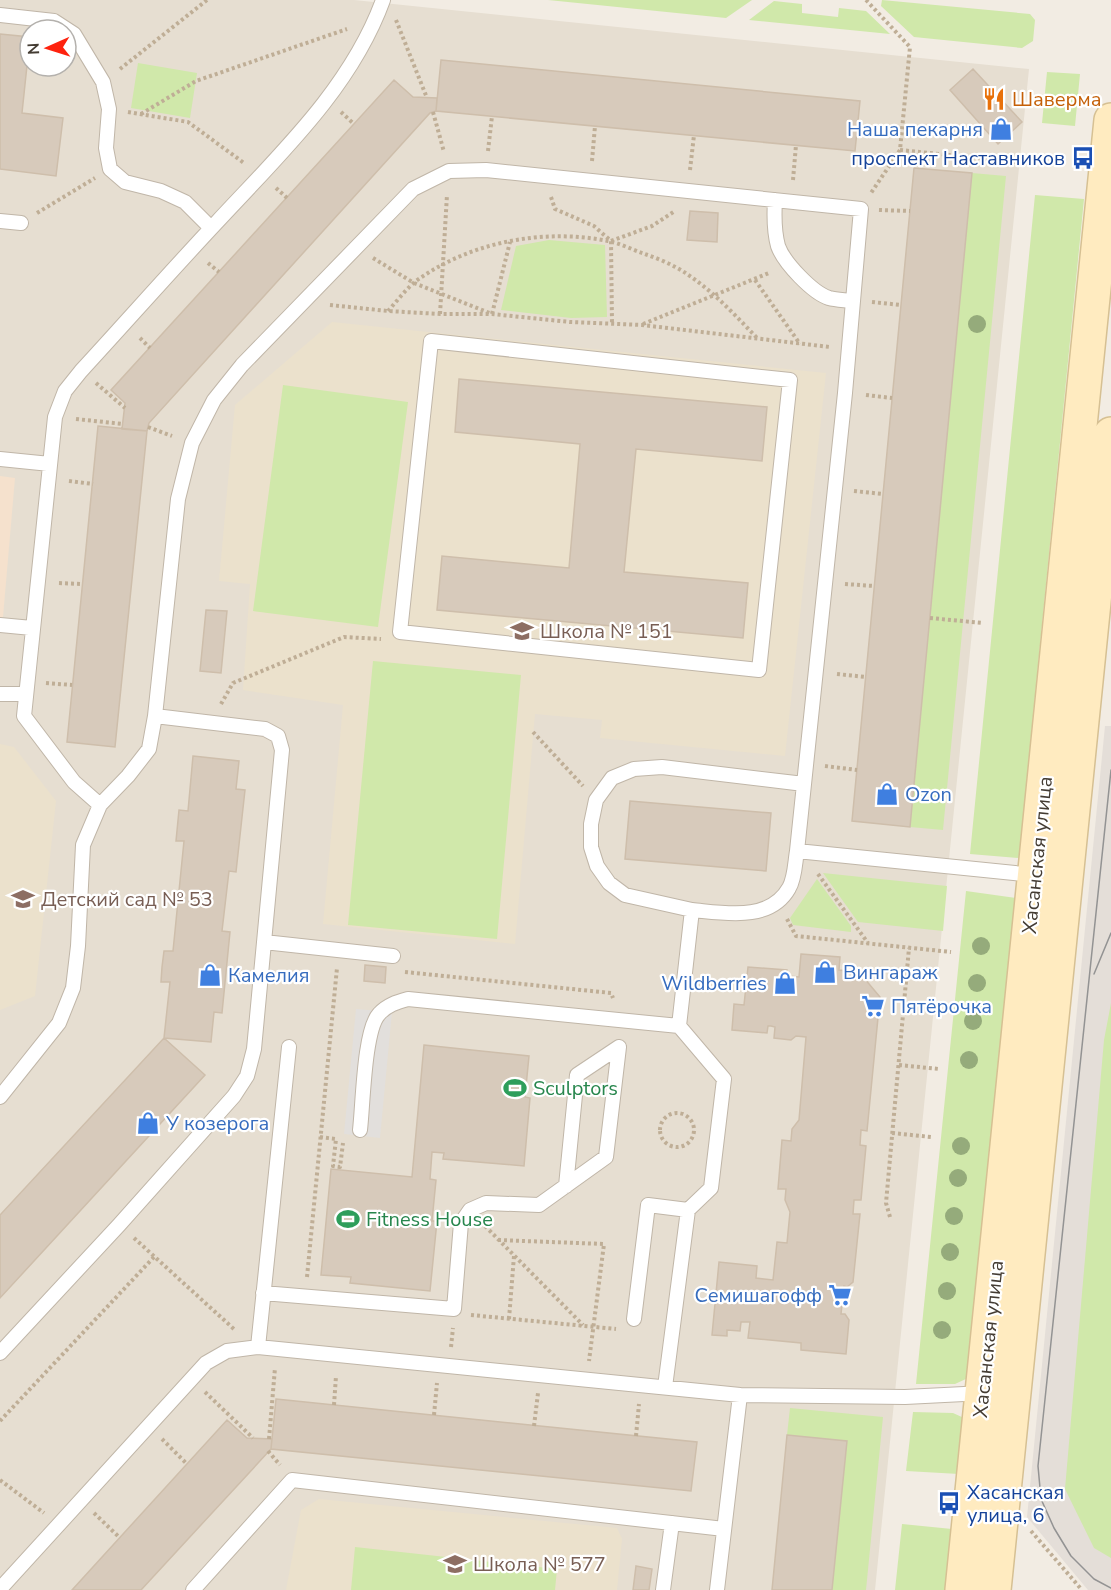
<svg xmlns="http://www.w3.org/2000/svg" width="1111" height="1590" font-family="'Nunito Sans',sans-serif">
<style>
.residential{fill:#e6ded1;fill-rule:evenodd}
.commercial{fill:#f5e1cd}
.industrial{fill:#e4ded8}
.education{fill:#ebe1cc}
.green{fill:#d0e8aa}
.parking{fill:#e2dfdc}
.building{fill:#d7cabb;stroke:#cebeab;stroke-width:1.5}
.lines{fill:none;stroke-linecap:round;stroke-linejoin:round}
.lane-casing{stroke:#c0b6a8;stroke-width:16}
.secondary-casing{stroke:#d6c093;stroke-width:36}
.path{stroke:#bfae96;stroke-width:4;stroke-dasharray:3 3;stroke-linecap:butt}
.lane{stroke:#fff;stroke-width:14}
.secondary{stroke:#ffebc0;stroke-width:33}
.tram{stroke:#939393;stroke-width:1.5}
.tree{fill:#95ab7b}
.labels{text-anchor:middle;stroke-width:4.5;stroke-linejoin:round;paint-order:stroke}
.food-label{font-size:20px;fill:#c56008;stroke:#fff;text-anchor:start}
.shop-label{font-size:20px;fill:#366cbe;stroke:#fff;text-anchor:start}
.transit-label{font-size:20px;fill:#164399;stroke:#fff;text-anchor:end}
.education-label{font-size:20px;fill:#785e54;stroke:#fff;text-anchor:start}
.street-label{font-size:20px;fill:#443c33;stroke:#fff}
.leisure-label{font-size:20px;fill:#27864d;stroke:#fff;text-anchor:start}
</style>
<rect width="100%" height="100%" fill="#f2ece3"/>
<path class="residential" d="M0 0H354L1029 69 875 1590H0ZM30 30H66V66H30Z"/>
<path class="commercial" d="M0 476 15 478 3 617H0Z"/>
<path class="industrial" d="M1105 726H1111V1590H1088L1027 1517Z"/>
<path class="education" d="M332 322 826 373 785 756 600 738 602 720 535 714 515 944 323 924 343 705 243 690 250 584 219 581 235 405Z
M0 744 14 747 56 801 35 996 0 1010Z
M319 1499 617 1528 622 1539 617 1590H286L301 1510Z"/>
<path class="green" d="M548 0H752L726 18Z
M882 0 1030 14 1035 20 1033 41 1022 48 914 37 881 6Z
M774 1 802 4V13L838 17 839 8 866 11 890 34 749 20Z
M138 63 197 73 190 118 131 108Z
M1047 72 1080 74 1075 126 1042 123Z
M972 173 1006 176 943 830 910 827Z
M1035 195 1084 199 1019 858 970 854Z
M549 240 605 245 607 317 571 318 501 310 516 246Z
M283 385 408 402 378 627 253 611Z
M373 661 521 675 497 939 348 925Z
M823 873 947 886 943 931 858 922Z
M817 879 851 926V932L793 925 790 918Z
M966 891 1016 898 968 1378 955 1384H916Z
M1111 1003V1558L1094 1548 1065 1489 1104 1040Z
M790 1408 883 1417 866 1590H832L846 1441 787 1435Z
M913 1412 953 1413 964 1418 959 1474 906 1471Z
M902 1524 952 1529 946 1590H895Z
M355 1547 557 1569 555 1590H351Z"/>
<path class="parking" d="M356 1009 392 1012 380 1138 344 1134Z"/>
<path class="building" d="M0 34 30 37 22 113 63 118 56 176 0 169Z
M441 60 860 101 855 151 436 111Z
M973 69 1022 122 998 144 950 90Z
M394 80 413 97 437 98 436 111 430 113 149 423 147 431 122 429 125 403 111 390Z
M914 168 972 173 910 827 852 821Z
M690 211 718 213 717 242 687 240Z
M459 379 767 407 762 461 636 449 624 572 748 583 743 638 437 610 442 556 569 568 580 444 455 432Z
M98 426 147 431 115 747 67 742Z
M206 610 227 611 221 673 200 671Z
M193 756 239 761 236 789 245 790 236 872 229 871 222 931 230 932 222 1013 214 1012 211 1042 164 1038 170 982H161L162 967 164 951H173L184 841H176L179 810 188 811Z
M630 801 771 813 766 871 625 859Z
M801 954 840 957 839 970 859 972 880 997 867 1131 861 1130 860 1145 866 1146 861 1200H854L853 1214H860L853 1282 847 1287 844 1286 841 1314H845L849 1320 846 1354 801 1350V1343L748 1338 750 1322H741L740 1331 727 1330V1336L712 1335 719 1262 757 1266 756 1278 773 1280 777 1242 787 1243 790 1212 785 1200 786 1189H778L782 1140 791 1141 792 1129 799 1120 806 1037 796 1036 791 1040 774 1038 775 1027 771 1026H768L767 1033 732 1030 734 1004 744 1005 748 967 787 970V976L799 977Z
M365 965 386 967 385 983 364 981Z
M164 1038 205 1075 0 1298V1215Z
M424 1045 529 1056 525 1097 530 1098 524 1166 443 1159 444 1153 432 1152 430 1179 436 1180 432 1221H437L430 1291 350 1283 351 1277 321 1275 331 1169 412 1177Z
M276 1399 697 1442 691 1491 271 1449Z
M227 1420 247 1438 272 1439 271 1449 141 1590H72Z
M787 1435 847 1441 832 1590H772Z
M636 1566 652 1569 649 1590H633Z"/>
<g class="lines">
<g class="lane-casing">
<path id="lane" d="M0 15 54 21 74 34 103 82 109 109 106 148 110 169 125 182 161 191 185 202 211 228
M775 200C774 216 774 231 778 246 784 263 813 293 829 298 836 300 845 300 852 301
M0 221 21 223
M431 341 790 380 759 670 400 632Z
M0 459 50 464
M0 625 32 628
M0 694H25
M100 805 74 782 24 716 55 417 65 391 81 371C127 321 171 271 217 222 279 155 351 88 383 0
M797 851 1034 875
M692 910 625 895 609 883 597 866 591 847V824L596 800 612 778 634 769 662 767 804 784
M264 942 393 956
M0 1097 59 1023 73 988 78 946 83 845 100 805 128 776 149 749 155 716 178 499 192 443 214 400 242 365 413 189 449 171 486 170 861 209 845 393 797 851C795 862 795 878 789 888 770 922 725 913 692 910L679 1026
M360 1130C363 1105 364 1030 379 1014 387 1005 397 1002 408 999L679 1026 724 1079 711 1188 688 1210 665 1387
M566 1186 577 1075 619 1047
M263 1293 454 1309 461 1223 470 1210 486 1203 539 1205 606 1157 619 1047
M634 1319 648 1205 688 1210
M258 1347 289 1047
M0 1353 119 1225 234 1096 247 1076 254 1049 282 750 278 736 265 729 155 716
M0 1589 206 1363 227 1351 258 1347 740 1395 905 1397 984 1393
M193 1590 292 1480 724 1529
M663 1590 672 1523
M717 1590 740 1395"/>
</g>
<g class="secondary-casing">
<path id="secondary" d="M962 1590 1111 120
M994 1590 1111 434"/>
</g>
<path class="path" d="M866 0 910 47 900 150 871 193
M396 20 427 98
M120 69 207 0
M128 112 188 122 244 163
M341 112 354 124
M433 112 444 152
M141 114 196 81 347 29
M900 150 1028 163
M488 151 492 116
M592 161 595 126
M690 170 694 135
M793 180 796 145
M276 188 287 198
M551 197 555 209 594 226 611 241 612 324
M879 210 910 211
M37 213 95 178
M611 241 652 226 675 211
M373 258 414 283 492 314 510 242
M208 263 219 272
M755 280 800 344
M872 302 901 305
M330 305 388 311 440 314H492L570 322 642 325 830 347
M388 311C397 301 406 289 416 281 470 242 543 228 608 241 619 243 631 249 642 253 657 258 674 265 687 274 714 292 736 316 758 339
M440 314 447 195
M643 324 769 273
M140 338 150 348
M96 383 125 408
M866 395 892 398
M76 419 123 424
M148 427 172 436
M69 481 93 484
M854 491 883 494
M59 583 82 584
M845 584 874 586
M930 618 983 623
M837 674 866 677
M46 683 72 685
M221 704 233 683 344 637 381 639
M533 732 583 786
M825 766 857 770
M818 874 868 943
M787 919 796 936 951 952
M405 972 611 993 613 998
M899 1065 939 1069
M660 1130a17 17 0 1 1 34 0a17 17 0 1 1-34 0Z
M892 1133 931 1137
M320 1137 336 1139 333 1166 340 1167 343 1143
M890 1217 886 1203 909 948
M485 1226 583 1325
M134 1238 235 1330
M498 1240 604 1244 589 1361
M307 1277 337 968
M471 1315 616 1329
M509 1319 514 1256
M451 1347 453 1328
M205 1392 253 1438
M334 1405 336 1376
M434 1415 437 1383
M0 1421 154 1257
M534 1426 538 1393
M636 1436 639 1404
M162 1439 187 1464
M269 1439 275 1368
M268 1451 280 1465
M0 1480 44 1513
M94 1513 120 1538
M1031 1531 1082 1590"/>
<use href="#lane" class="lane"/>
<use href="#secondary" class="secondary"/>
<path class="tram" d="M1111 770 1038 1466 1041 1499 1054 1528 1071 1556 1094 1579 1111 1588
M1094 974 1111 933"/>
</g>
<g class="tree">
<circle cx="977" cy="324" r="9"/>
<circle cx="981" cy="946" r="9"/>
<circle cx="977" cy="983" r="9"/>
<circle cx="973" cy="1021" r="9"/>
<circle cx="969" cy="1060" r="9"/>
<circle cx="961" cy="1146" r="9"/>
<circle cx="958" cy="1178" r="9"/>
<circle cx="954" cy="1216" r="9"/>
<circle cx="950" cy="1252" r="9"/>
<circle cx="947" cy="1291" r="9"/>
<circle cx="942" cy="1330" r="9"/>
</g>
<defs>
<g id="restaurant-bare" transform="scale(1.8)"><path d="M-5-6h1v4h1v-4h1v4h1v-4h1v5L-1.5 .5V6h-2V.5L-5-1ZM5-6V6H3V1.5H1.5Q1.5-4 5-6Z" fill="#e8710a" stroke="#fff" stroke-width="2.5" paint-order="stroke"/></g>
<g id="shop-bare" transform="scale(1.8)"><path d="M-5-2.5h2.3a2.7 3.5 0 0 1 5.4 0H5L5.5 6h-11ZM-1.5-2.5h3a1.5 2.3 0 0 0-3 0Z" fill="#3f7fe0" stroke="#fff" stroke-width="2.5" paint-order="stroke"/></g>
<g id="bus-bare" transform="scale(1.8)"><path d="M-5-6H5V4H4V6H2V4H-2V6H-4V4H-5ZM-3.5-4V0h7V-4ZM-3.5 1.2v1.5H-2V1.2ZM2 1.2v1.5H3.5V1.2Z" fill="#1a4fb4" stroke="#fff" stroke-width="2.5" paint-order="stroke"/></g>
<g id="school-bare" transform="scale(1.8)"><path d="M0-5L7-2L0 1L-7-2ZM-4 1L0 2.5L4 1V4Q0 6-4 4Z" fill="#8d6e63" stroke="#fff" stroke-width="2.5" paint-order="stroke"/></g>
<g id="supermarket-bare" transform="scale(1.8)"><path d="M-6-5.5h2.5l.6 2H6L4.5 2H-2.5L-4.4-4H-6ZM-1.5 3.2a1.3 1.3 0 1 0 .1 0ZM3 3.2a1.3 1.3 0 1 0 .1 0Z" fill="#3f7fe0" stroke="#fff" stroke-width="2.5" paint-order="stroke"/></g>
<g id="stadium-bare" transform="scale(1.8)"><path d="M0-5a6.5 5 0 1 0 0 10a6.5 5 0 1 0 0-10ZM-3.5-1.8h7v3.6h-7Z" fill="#2e9e5b" stroke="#fff" stroke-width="2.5" paint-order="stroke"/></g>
</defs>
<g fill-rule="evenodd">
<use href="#restaurant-bare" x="994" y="99"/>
<use href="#shop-bare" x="1001" y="129"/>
<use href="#bus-bare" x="1083" y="158"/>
<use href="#school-bare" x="522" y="631"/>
<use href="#shop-bare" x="887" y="794"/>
<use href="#school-bare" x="23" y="899"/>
<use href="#shop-bare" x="825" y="972"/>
<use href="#shop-bare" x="210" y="975"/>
<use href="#shop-bare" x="785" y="983"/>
<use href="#supermarket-bare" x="873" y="1006"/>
<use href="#stadium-bare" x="515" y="1088"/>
<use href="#shop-bare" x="148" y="1123"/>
<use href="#stadium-bare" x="348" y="1219"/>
<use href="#supermarket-bare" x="840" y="1295"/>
<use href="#bus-bare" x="949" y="1503"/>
<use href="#school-bare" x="455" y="1564"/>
</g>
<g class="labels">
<g class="food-label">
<text x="1012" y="106">Шаверма</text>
</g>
<g class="shop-label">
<text x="983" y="136" text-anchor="end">Наша пекарня</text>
<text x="905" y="801">Ozon</text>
<text x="843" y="979">Вингараж</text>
<text x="228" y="982">Камелия</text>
<text x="767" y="990" text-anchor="end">Wildberries</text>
<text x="891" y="1013">Пятёрочка</text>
<text x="166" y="1130">У козерога</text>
<text x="822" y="1302" text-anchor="end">Семишагофф</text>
</g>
<g class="transit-label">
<text x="1065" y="165">проспект Наставников</text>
<text x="967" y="1499" text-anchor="start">Хасанская<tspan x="967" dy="23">улица, 6</tspan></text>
</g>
<g class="education-label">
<text x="540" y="638">Школа № 151</text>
<text x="41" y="906">Детский сад № 53</text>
<text x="473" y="1571">Школа № 577</text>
</g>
<g class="street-label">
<text transform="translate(1037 855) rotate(-84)" y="7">Хасанская улица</text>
<text transform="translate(988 1339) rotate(-84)" y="7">Хасанская улица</text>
</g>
<g class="leisure-label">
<text x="533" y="1095">Sculptors</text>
<text x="366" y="1226">Fitness House</text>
</g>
</g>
<g transform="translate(48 48) rotate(267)"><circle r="28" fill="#ffffff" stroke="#b4b1ad" stroke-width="1.5"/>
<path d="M0-4.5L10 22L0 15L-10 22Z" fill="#fe220e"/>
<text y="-9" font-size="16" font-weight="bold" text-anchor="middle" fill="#443c33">N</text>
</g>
</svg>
